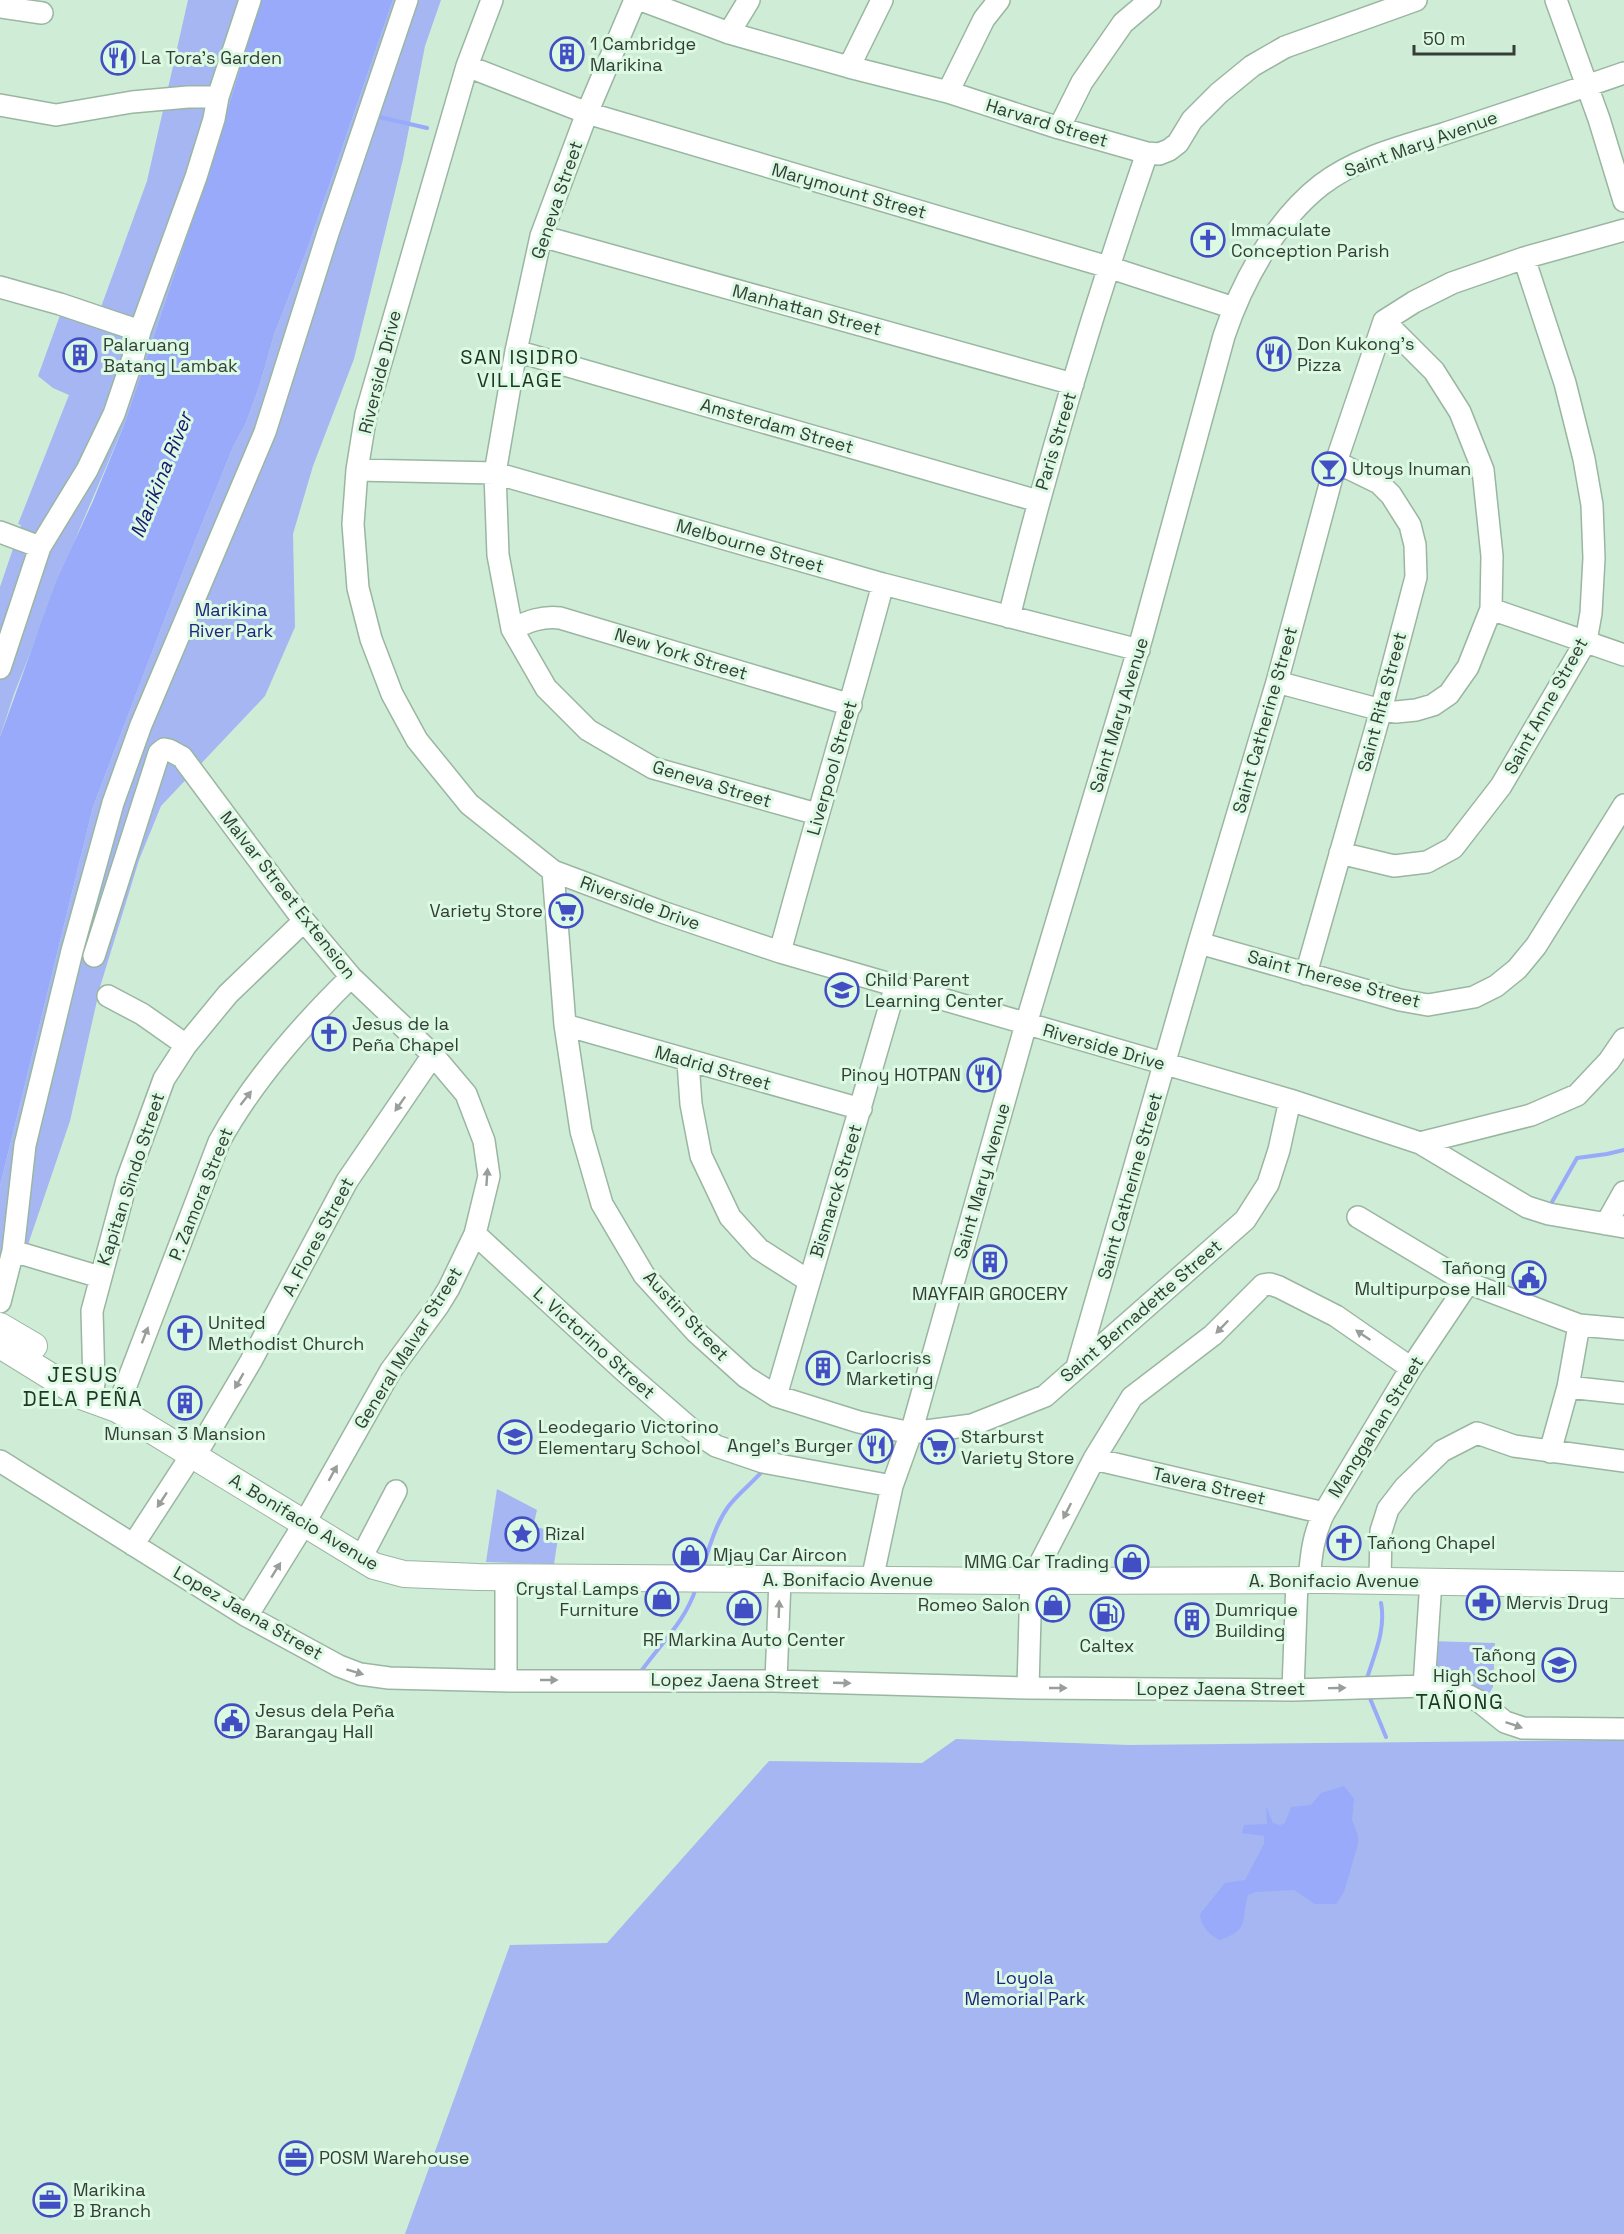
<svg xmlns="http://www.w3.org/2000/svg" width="1624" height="2234" font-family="'Space Grotesk',sans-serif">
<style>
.green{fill:#a6b6f2}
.water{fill:#98aaf9}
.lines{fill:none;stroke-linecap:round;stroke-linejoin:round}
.stream{stroke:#98aaf9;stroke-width:4}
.minor-casing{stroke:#9ab6a1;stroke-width:24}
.major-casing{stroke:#9ab6a1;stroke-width:28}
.minor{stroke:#fff;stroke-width:21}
.major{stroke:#fff;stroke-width:26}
.oneway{fill:#999e9a}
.labels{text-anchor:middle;stroke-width:6;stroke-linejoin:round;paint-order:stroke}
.poi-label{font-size:18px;fill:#333e36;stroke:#dcf9e3;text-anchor:start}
.street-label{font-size:18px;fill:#333e36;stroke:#dcf9e3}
.park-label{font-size:18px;fill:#21257d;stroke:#dcf9e3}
.neighbourhood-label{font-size:20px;letter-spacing:1.5px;fill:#203727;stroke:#dcf9e3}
.water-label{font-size:20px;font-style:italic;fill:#191770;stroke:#dcf9e3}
.quarter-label{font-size:21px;letter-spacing:1.5px;fill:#203727;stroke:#dcf9e3}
</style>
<rect width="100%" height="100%" fill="#cfecd6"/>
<path class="green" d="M188 0H261L210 167 124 425 80 528 14 694 0 737V587L21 525 18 524 69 395 53 388 38 376 63 307 97 318 147 181Z
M393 0H441L425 46 403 159 354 359 313 466 293 534 295 627 265 696 161 806 139 860 100 987 70 1121 0 1327V1186L93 807 185 566 233 447 246 423 260 384 274 335 308 247Z
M497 1489 537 1510 533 1527 559 1531 554 1564 486 1562Z
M1430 1641 1495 1643 1493 1687 1487 1697 1428 1682Z
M956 1739 1129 1745 1624 1740V2234H405L510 1945 607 1943 769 1761 922 1763Z"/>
<path class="water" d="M261 0H393L308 247 274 335 260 384 246 423 233 447 185 566 93 807 0 1186V737L56 582 93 501 124 425 210 167Z
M1344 1786 1354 1799 1352 1820 1358 1835V1844L1344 1892 1336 1904H1315L1294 1890 1255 1892 1248 1895C1241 1920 1250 1930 1220 1940 1209 1935 1201 1926 1200 1914L1225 1883 1245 1880 1264 1844V1836L1242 1833 1244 1825 1267 1824 1266 1806 1273 1823 1280 1825 1285 1823 1291 1807 1311 1805 1321 1793Z"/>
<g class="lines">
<path class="stream" d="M375 116 427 128
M1552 1202 1577 1158 1607 1154 1624 1150
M702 1569C709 1549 715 1525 728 1507 738 1493 754 1482 765 1468
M642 1670C662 1642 685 1622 696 1588
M1367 1678C1375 1653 1386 1629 1381 1603
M1369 1696 1386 1737"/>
<g class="minor-casing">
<path id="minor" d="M492 0 467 66 366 414 357 470 353 524 358 588 371 639 392 694 417 740 469 804 553 871 662 912 780 952 1290 1100 1420 1143 1527 1207 1549 1214 1624 1227
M635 0 587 113 541 236 516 351 495 473 498 555 512 629 546 688 588 730 653 768 817 814
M641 0 729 33 849 67 948 92 1059 128 1147 153 1159 154 1169 150 1178 143 1192 120 1219 93 1252 66 1285 47 1416 0
M1556 0 1599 119 1624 201
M0 7 42 13
M729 33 749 0
M467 66 587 113 1108 267 1234 308
M849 67 882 0
M948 92 984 19 999 0
M0 105 56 115 132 102 188 97H218
M1059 128 1082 82 1123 23 1150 0
M541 236 1073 384
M0 287 60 304 140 331
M516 351 1038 501
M357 470 495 473 883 584 1139 650
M0 532 40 547
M1491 609 1624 655
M1009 617C1048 460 1094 306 1147 153
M512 629C529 621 542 616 560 618L851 705
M0 668 40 547 87 470 114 414 133 358 140 331 196 177 214 119 218 97 250 0
M1277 682 1381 710 1396 712 1416 710 1433 705 1449 694 1468 667 1491 609 1492 556 1483 470 1460 412 1434 371 1384 321
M1340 853 1394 866 1427 862 1453 848 1501 786 1586 641 1591 613 1594 558 1592 505 1584 459 1565 383 1524 258
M553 871 565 1025 581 1131 602 1204 644 1275 696 1332 746 1377 776 1396 859 1422 911 1433 972 1425 1045 1396 1245 1220 1268 1184 1279 1150 1290 1100
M1199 943 1400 1000 1428 1005 1474 997 1496 986 1517 969 1536 946 1624 805
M780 952C813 829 850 707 883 584
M94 956 159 753 164 749 169 750 182 757 304 921 351 977 433 1055 466 1094 484 1141 489 1176 475 1234 449 1288 438 1306 391 1370 304 1524 247 1616
M1306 974 1381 710 1416 577 1415 545 1410 525 1391 495 1379 483 1336 462
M108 996 142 1014 186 1045
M565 1025 861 1109
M688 1062 691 1104 701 1156 730 1217 759 1249 809 1281
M1420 1143 1531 1115 1577 1095 1609 1061 1624 1039
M1358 1217 1468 1283 1579 1325 1624 1329
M1606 1224 1624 1192
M475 1234 623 1370 692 1430 716 1446 763 1462 892 1486
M13 1251 100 1277
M0 1302 13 1251 25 1145 72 951 113 803 141 725 265 432 328 233 407 0
M1077 1367 1199 943 1277 682 1336 462 1384 321 1414 302 1452 283 1524 258 1624 230
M94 1384 92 1311 127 1180 164 1079 186 1045 228 994 304 921
M1568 1387 1624 1393
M776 1396 896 985
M117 1409 219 1142C253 1080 301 1026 351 977
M1550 1452 1568 1387 1579 1325
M1094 1459 1324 1513
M0 1461 247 1616 339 1666 360 1674 389 1678 510 1681H776L1028 1688 1293 1690 1424 1686 1454 1690 1469 1696 1480 1702 1505 1722 1523 1728 1624 1729
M133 1545 185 1465 202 1444 251 1361 347 1181 433 1055
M361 1558 396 1491
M506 1578V1681
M872 1580 892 1486 911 1433 1026 1024 1142 637 1224 336C1242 282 1275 221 1321 185 1356 158 1401 147 1443 134 1503 114 1564 94 1624 73
M1309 1581C1311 1556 1313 1535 1324 1513L1411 1368 1468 1283
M1380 1581 1381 1531 1388 1509 1405 1487 1442 1451 1477 1433 1514 1446 1624 1461
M776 1681 780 1580
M1424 1686 1431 1581
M1028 1688 1031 1581 1094 1459 1132 1397 1213 1335 1263 1285 1270 1284 1279 1287 1336 1316 1411 1368
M1293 1690 1297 1581"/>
</g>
<g class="major-casing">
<path id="major" d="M0 1326 34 1346
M0 1345 84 1397 117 1409 374 1566 404 1574 478 1577 1031 1581 1325 1580 1624 1585"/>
</g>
<use href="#minor" class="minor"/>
<use href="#major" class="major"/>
</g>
<defs><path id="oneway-solid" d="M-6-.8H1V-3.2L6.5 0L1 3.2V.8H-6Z" transform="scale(1.5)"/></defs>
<g class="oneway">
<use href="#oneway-solid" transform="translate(246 1098) rotate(-52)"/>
<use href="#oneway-solid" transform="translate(400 1104) rotate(125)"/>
<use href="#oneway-solid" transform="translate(487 1177) rotate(-86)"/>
<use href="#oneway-solid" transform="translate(1222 1327) rotate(134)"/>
<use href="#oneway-solid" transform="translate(145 1335) rotate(-69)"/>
<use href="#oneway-solid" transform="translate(1363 1335) rotate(-146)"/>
<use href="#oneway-solid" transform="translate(239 1381) rotate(120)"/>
<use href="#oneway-solid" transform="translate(333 1473) rotate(-61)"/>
<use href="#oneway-solid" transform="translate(162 1500) rotate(123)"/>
<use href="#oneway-solid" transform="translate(1067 1511) rotate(117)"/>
<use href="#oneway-solid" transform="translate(276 1570) rotate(-58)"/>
<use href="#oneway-solid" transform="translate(779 1609) rotate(-88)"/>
<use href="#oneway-solid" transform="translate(355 1672) rotate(17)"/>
<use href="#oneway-solid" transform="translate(549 1680)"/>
<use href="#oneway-solid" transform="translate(842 1683) rotate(2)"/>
<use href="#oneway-solid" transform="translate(1058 1688)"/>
<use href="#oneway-solid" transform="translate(1337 1688) rotate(-1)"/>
<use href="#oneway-solid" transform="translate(1514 1725) rotate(19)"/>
</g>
<defs>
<g id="building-ring" transform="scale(1.725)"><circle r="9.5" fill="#dcf9e3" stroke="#424ec3" stroke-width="1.5"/><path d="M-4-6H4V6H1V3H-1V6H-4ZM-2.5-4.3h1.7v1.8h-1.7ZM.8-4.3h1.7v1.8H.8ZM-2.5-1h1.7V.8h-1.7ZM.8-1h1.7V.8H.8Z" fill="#424ec3"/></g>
<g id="restaurant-ring" transform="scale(1.725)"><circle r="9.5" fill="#dcf9e3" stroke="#424ec3" stroke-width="1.5"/><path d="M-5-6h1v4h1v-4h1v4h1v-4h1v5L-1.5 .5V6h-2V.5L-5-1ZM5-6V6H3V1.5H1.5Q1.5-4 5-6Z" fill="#424ec3"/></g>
<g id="church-ring" transform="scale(1.725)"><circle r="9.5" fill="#dcf9e3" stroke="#424ec3" stroke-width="1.5"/><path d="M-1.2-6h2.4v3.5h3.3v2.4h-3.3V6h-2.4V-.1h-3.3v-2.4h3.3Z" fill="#424ec3"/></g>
<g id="bar-ring" transform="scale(1.725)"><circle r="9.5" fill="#dcf9e3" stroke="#424ec3" stroke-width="1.5"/><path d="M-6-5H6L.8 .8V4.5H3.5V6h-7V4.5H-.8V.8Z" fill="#424ec3"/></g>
<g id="supermarket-ring" transform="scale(1.725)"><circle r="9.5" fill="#dcf9e3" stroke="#424ec3" stroke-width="1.5"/><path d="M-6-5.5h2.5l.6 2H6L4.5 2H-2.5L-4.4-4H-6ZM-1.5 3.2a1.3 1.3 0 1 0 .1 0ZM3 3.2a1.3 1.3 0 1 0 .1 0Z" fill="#424ec3"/></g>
<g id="school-ring" transform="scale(1.725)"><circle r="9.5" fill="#dcf9e3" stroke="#424ec3" stroke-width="1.5"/><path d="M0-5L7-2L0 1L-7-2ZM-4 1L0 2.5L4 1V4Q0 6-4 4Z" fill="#424ec3"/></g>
<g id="civic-ring" transform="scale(1.725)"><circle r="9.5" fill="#dcf9e3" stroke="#424ec3" stroke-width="1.5"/><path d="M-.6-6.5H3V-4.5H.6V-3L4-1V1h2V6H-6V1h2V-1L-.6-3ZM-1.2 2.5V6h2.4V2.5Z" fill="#424ec3"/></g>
<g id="sight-ring" transform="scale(1.725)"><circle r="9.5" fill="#dcf9e3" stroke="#424ec3" stroke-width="1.5"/><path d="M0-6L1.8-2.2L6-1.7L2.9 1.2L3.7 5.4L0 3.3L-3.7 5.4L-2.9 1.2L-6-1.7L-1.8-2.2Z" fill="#424ec3"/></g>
<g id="shop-ring" transform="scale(1.725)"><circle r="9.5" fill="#dcf9e3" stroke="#424ec3" stroke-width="1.5"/><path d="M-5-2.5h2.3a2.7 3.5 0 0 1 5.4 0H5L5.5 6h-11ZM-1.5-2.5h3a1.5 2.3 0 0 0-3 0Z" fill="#424ec3"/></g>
<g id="pharmacy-ring" transform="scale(1.725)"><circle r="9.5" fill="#dcf9e3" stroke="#424ec3" stroke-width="1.5"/><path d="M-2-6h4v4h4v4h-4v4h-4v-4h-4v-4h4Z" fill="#424ec3"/></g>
<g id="fuel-ring" transform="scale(1.725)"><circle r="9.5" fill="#dcf9e3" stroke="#424ec3" stroke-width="1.5"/><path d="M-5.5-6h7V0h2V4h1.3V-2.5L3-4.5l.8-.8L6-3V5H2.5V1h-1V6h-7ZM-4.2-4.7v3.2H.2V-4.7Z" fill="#424ec3"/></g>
<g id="office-ring" transform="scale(1.725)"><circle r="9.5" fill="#dcf9e3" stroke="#424ec3" stroke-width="1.5"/><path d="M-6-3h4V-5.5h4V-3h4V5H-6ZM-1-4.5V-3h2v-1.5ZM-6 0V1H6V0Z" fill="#424ec3"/></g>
</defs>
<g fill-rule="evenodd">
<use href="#building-ring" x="567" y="54"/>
<use href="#restaurant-ring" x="118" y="58"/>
<use href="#church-ring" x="1208" y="240"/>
<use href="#restaurant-ring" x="1274" y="354"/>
<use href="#building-ring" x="80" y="355"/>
<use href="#bar-ring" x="1329" y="469"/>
<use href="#supermarket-ring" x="566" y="911"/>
<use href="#school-ring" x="842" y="990"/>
<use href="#church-ring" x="329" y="1034"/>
<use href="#restaurant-ring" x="984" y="1075"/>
<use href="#building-ring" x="990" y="1262"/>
<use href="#civic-ring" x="1529" y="1278"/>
<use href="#church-ring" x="185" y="1333"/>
<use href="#building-ring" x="823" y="1368"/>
<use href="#building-ring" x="185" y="1403"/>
<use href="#school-ring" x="515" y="1437"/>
<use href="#restaurant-ring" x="876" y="1446"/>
<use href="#supermarket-ring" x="938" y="1447"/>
<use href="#sight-ring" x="522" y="1534"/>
<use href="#church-ring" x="1344" y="1543"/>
<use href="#shop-ring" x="690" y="1555"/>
<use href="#shop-ring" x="1132" y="1562"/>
<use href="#shop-ring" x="662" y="1599"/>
<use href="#pharmacy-ring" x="1483" y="1603"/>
<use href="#shop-ring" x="1053" y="1605"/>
<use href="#shop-ring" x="744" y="1608"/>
<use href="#fuel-ring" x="1107" y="1614"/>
<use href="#building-ring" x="1192" y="1620"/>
<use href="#school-ring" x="1559" y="1665"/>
<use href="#civic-ring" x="232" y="1721"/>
<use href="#office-ring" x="296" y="2158"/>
<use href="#office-ring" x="50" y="2200"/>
</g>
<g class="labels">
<g class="poi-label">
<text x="590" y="50">1 Cambridge<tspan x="590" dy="21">Marikina</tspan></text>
<text x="141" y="64">La Tora's Garden</text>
<text x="1231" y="236">Immaculate<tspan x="1231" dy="21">Conception Parish</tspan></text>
<text x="1297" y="350">Don Kukong's<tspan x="1297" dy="21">Pizza</tspan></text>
<text x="103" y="351">Palaruang<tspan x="103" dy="21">Batang Lambak</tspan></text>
<text x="1352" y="475">Utoys Inuman</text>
<text x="543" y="917" text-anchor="end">Variety Store</text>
<text x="865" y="986">Child Parent<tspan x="865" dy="21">Learning Center</tspan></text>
<text x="352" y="1030">Jesus de la<tspan x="352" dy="21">Peña Chapel</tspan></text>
<text x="961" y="1081" text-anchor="end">Pinoy HOTPAN</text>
<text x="1506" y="1274" text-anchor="end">Tañong<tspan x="1506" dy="21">Multipurpose Hall</tspan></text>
<text x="990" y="1300" text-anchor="middle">MAYFAIR GROCERY</text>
<text x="208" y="1329">United<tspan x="208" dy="21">Methodist Church</tspan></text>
<text x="846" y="1364">Carlocriss<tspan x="846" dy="21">Marketing</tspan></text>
<text x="538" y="1433">Leodegario Victorino<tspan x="538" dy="21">Elementary School</tspan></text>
<text x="185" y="1440" text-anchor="middle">Munsan 3 Mansion</text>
<text x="961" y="1443">Starburst<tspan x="961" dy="21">Variety Store</tspan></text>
<text x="853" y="1452" text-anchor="end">Angel's Burger</text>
<text x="545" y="1540">Rizal</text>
<text x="1367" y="1549">Tañong Chapel</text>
<text x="713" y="1561">Mjay Car Aircon</text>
<text x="1109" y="1568" text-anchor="end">MMG Car Trading</text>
<text x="639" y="1595" text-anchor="end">Crystal Lamps<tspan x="639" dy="21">Furniture</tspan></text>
<text x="1506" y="1609">Mervis Drug</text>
<text x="1030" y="1611" text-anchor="end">Romeo Salon</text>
<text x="1215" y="1616">Dumrique<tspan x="1215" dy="21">Building</tspan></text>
<text x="744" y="1646" text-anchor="middle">RF Markina Auto Center</text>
<text x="1107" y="1652" text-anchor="middle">Caltex</text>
<text x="1536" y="1661" text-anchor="end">Tañong<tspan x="1536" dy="21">High School</tspan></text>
<text x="255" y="1717">Jesus dela Peña<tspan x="255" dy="21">Barangay Hall</tspan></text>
<text x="319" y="2164">POSM Warehouse</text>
<text x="73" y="2196">Marikina<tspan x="73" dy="21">B Branch</tspan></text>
</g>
<g class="street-label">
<text transform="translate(1047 123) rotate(17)" y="6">Harvard Street</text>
<text transform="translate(1421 144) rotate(-20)" y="6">Saint Mary Avenue</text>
<text transform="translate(849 191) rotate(16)" y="6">Marymount Street</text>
<text transform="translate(557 200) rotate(-71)" y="6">Geneva Street</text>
<text transform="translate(807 310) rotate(15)" y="6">Manhattan Street</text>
<text transform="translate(380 372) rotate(-76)" y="6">Riverside Drive</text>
<text transform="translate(777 426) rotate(16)" y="6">Amsterdam Street</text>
<text transform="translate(1056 441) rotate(-73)" y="6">Paris Street</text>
<text transform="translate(750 546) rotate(16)" y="6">Melbourne Street</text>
<text transform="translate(681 654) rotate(17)" y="6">New York Street</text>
<text transform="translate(1382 702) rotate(-75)" y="6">Saint Rita Street</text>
<text transform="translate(1546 706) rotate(-61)" y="6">Saint Anne Street</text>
<text transform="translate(1119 715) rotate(-73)" y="6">Saint Mary Avenue</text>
<text transform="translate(1265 720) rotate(-74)" y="6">Saint Catherine Street</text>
<text transform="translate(832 768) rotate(-74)" y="6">Liverpool Street</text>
<text transform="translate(712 784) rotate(17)" y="6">Geneva Street</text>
<text transform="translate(288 895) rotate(52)" y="6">Malvar Street Extension</text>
<text transform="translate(640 903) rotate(20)" y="6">Riverside Drive</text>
<text transform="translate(1334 979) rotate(15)" y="6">Saint Therese Street</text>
<text transform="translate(1104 1047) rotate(16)" y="6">Riverside Drive</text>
<text transform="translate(713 1068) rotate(16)" y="6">Madrid Street</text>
<text transform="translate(131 1179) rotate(-72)" y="6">Kapitan Sindo Street</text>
<text transform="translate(982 1181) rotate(-74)" y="6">Saint Mary Avenue</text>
<text transform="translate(1130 1186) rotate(-74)" y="6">Saint Catherine Street</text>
<text transform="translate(836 1191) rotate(-73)" y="6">Bismarck Street</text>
<text transform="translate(201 1194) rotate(-68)" y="6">P. Zamora Street</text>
<text transform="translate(318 1237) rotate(-62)" y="6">A. Flores Street</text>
<text transform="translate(1141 1311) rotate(-41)" y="6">Saint Bernadette Street</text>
<text transform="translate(686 1316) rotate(47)" y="6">Austin Street</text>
<text transform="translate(594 1343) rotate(42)" y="6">L. Victorino Street</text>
<text transform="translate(408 1348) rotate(-58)" y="6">General Malvar Street</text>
<text transform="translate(1376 1427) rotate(-58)" y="6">Manggahan Street</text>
<text transform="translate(1209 1486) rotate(13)" y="6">Tavera Street</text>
<text transform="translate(304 1522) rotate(31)" y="6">A. Bonifacio Avenue</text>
<text x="848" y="1586">A. Bonifacio Avenue</text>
<text x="1334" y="1587">A. Bonifacio Avenue</text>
<text transform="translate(248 1613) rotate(30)" y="6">Lopez Jaena Street</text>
<text transform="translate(735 1681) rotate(1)" y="6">Lopez Jaena Street</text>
<text x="1221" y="1695">Lopez Jaena Street</text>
</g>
<g class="park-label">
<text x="231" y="616">Marikina<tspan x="231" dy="21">River Park</tspan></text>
<text x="1025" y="1984">Loyola<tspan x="1025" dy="21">Memorial Park</tspan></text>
</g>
<g class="neighbourhood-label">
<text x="520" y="364">SAN ISIDRO<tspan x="520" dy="23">VILLAGE</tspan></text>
</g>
<g class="water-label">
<text transform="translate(161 475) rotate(-68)" y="7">Marikina River</text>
</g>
<g class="quarter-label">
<text x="83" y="1382">JESUS<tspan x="83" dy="24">DELA PEÑA</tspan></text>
<text x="1460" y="1709">TAÑONG</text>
</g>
</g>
<path d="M1414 45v9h100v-9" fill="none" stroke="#333e36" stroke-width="3"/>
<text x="1423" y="45" font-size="18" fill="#333e36" stroke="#dcf9e3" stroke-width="4.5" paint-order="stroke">50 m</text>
</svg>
